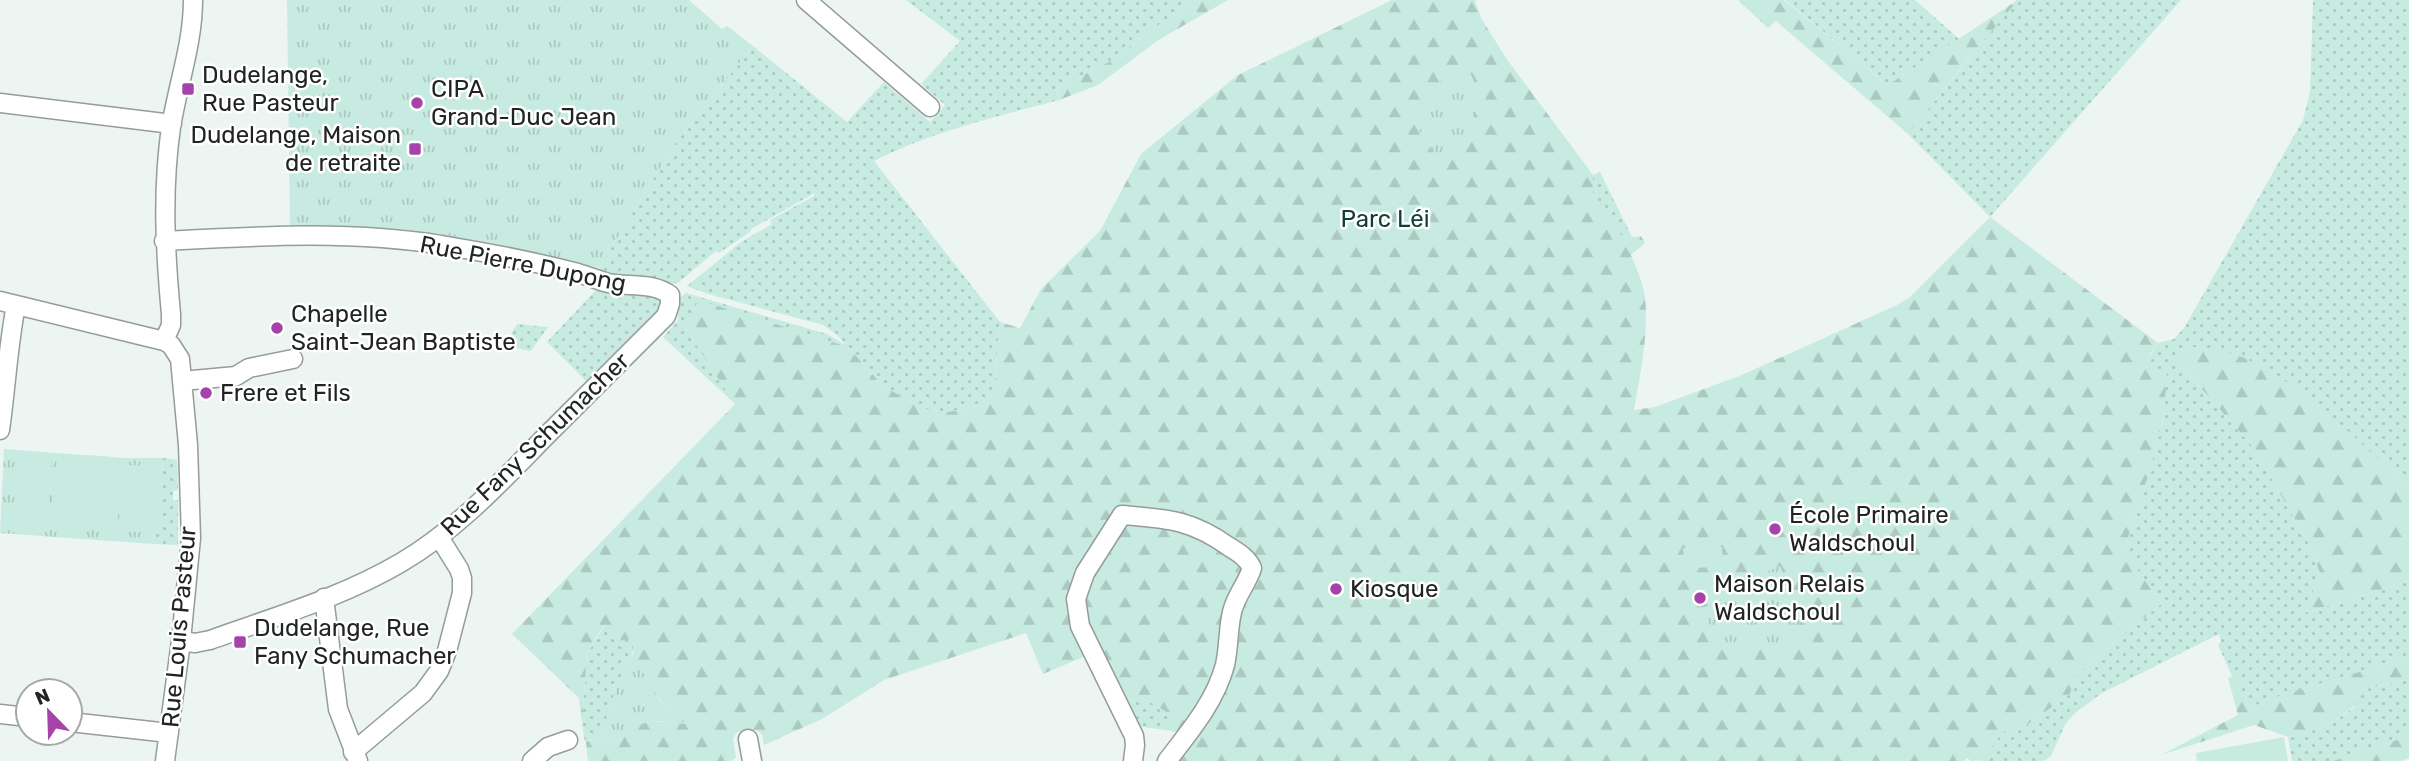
<svg xmlns="http://www.w3.org/2000/svg" width="2409" height="761" font-family="Rubik,sans-serif">
<style>
.grass{fill:url(#grass-dots)}
.forest{fill:url(#forest-firs)}
.park{fill:url(#park-tufts)}
.pitch{fill:#c7ebe0}
.lines{fill:none;stroke-linecap:round;stroke-linejoin:round}
.minor-casing{stroke:#959c9a;stroke-width:21}
.minor{stroke:#fff;stroke-width:18}
.poi-dot{fill:#a543aa;stroke:#fff;stroke-width:2.5}
.labels{text-anchor:middle;stroke-width:5;stroke-linejoin:round;paint-order:stroke}
.poi-label{font-size:24px;fill:#212423;stroke:#fff;text-anchor:start}
.park-label{font-size:24px;fill:#113e34;stroke:#fff}
.street-label{font-size:24px;fill:#212423;stroke:#fff}
</style>
<defs>
<pattern id="grass-dots" width="8" height="8" patternUnits="userSpaceOnUse" patternTransform="scale(1.75)"><rect width="8" height="8" fill="#c7ebe0"/><path d="M2 2h.1M6 6h.1" fill="none" stroke="#abc9c0" stroke-width="1.8" stroke-linecap="round"/></pattern>
<pattern id="forest-firs" width="22" height="20" patternUnits="userSpaceOnUse" patternTransform="scale(1.75)"><rect width="22" height="20" fill="#c7ebe0"/><path d="M5 1l3.5 6h-7zM16 11l3.5 6h-7z" fill="#abc9c0"/></pattern>
<pattern id="park-tufts" width="24" height="20" patternUnits="userSpaceOnUse" patternTransform="scale(1.75)"><rect width="24" height="20" fill="#c7ebe0"/><path d="M3 7l-1-3M5 7V3M7 7l1-3M15 17l-1-3M17 17v-4M19 17l1-3" fill="none" stroke="#abc9c0"/></pattern>
</defs>
<rect width="100%" height="100%" fill="#edf5f3"/>
<path class="grass" d="M906 0H1197L1154 28 1109 62 1056 89 1059 100C995 117 933 131 874 161L1000 322 994 392 985 406 947 412 924 409 883 386 848 347 684 326 735 404 663 337 679 319 675 310 676 300 686 293 827 334 846 345 836 334 823 325 705 293 687 286 741 242 772 224 770 220 814 196 815 193 751 229 750 232 719 253 716 251 679 282 672 284 607 280 599 268 674 145 753 46 847 122 884 82 930 122 945 105 921 84 960 41Z
M1785 0H1915L1959 39 1888 85Z
M2016 0H2181L1990 217 1908 134Z
M2313 0H2409V487L2328 415 2302 394 2201 347 2185 348 2179 355V363L2254 448 2309 544 2322 578 2298 615 2409 581V657L2277 697 2249 708 2235 676H2232L2218 645 2221 641 2219 634 2102 693 2075 713 2065 725 2051 756 2043 761H1977L1981 760 2005 729 2007 739 2070 694 2077 674 2161 604 2124 550 2148 476 2164 416 2158 369 2150 360 2151 354 2158 343 2174 339 2184 328 2303 120 2310 92Z
M1600 172 1632 237 1623 238 1592 192 1593 175Z
M594 287C612 288 658 285 663 305L653 317 651 316 586 381 547 342 595 291Z
M517 324 548 327 531 351 504 346Z
M163 458 177 460 178 490 173 491V500H178V545L153 544 154 533H158Z
M604 626 635 639 632 654 615 692 601 736 585 742 582 724 587 654Z
M2409 679V736L2333 761H2292L2288 737 2325 727 2356 706 2361 690Z
M1142 697 1171 714 1172 731 1136 726 1118 704Z"/>
<path class="forest" d="M1197 0H1228L1160 39 1098 85 1059 100 1056 89 1109 62 1154 28Z
M1392 0H1475L1481 18 1506 58 1593 175V192L1623 238 1641 236 1645 243 1631 255C1636 268 1643 282 1645 297 1649 334 1640 374 1634 410L1655 407 1742 375 1897 305 1910 297 1990 217 2158 343 2151 353 2150 360 2158 369 2167 370 2164 416 2148 476 2124 550 2161 604 2077 674 2070 694 2007 739 2005 730 1981 760 1971 761 1967 758 1964 761H1155L1176 732 1172 731 1170 714 1142 697 1118 704 1093 653 1043 674 1026 633 884 680 822 719 764 745 762 734 756 730 737 732 733 739 736 758 731 761H588L586 742 601 736 614 745C638 716 651 722 684 723 665 705 640 681 633 655 632 651 634 644 634 639L615 641 603 626 587 654 582 724 579 698 512 634 735 404 684 326 699 300 848 347 883 386 924 409 947 412 985 406 994 392 1000 322 1020 328 1041 289 1100 231 1141 154 1238 75Z
M1738 0H1784L1888 85 2018 0 1968 59 1908 134 1776 21 1768 28Z
M2201 347C2210 349 2220 350 2228 352 2294 373 2358 442 2409 487V581L2298 615 2322 578 2309 544 2254 448 2179 363V355L2185 348Z
M2409 657V679L2361 690 2356 705 2325 727 2288 737 2254 725 2161 755 2238 715 2228 678 2235 675 2249 708 2276 697Z
M2409 736V758L2401 761H2333Z"/>
<path class="park" d="M287 0H689L722 29 727 26 753 46 674 145 599 268 490 243 403 229 290 225Z
M1467 69 1480 88 1468 143 1438 160 1409 114 1452 70 1460 73Z
M4 449 122 458H163L158 533H154L153 544 0 533Z
M1780 566 1790 589 1809 599 1790 646 1739 651 1715 637 1702 608 1734 594 1732 587Z
M632 654 659 699 685 724C653 719 635 719 614 745L601 736 615 692Z"/>
<path class="pitch" d="M91 455 122 458 117 532 52 527 57 459 91 461Z
M18 456 52 458 47 527 13 524Z
M128 465 162 466 158 533 123 531Z
M1867 481 1883 515 1863 525 1847 491Z
M1722 547 1723 567 1684 568 1683 548Z
M2284 737 2288 761H2197L2196 753Z"/>
<g class="lines">
<g class="minor-casing">
<path id="minor" d="M806 0 930 107
M0 103 172 124
M164 241C257 236 354 230 447 246 490 253 535 262 578 273 588 276 598 280 608 283 629 287 653 282 670 295V304L666 316C625 357 583 399 542 440 498 485 456 530 402 562 343 597 274 617 210 640L195 643 181 641
M0 301 164 341 171 345 180 359 188 445 191 538 181 641 165 761
M164 341 171 325V314C165 250 162 190 171 127 178 84 193 43 193 0
M182 381 236 376 249 368 293 359
M0 430C6 388 8 346 16 305
M324 598 338 709 358 761
M0 714 28 717
M70 722 169 733
M748 739 752 761
M353 752 423 693 439 671 447 651 462 593V578L459 569 439 537
M532 761 548 747 568 740
M1133 761 1135 745 1134 736 1080 626 1076 599 1085 573 1122 515C1167 519 1190 519 1228 546 1237 552 1247 557 1252 568 1247 584 1236 595 1232 612 1228 629 1229 647 1225 665 1215 702 1190 731 1167 761"/>
</g>
<use href="#minor" class="minor"/>
</g>
<g class="poi-dot">
<rect x="181" y="82" width="14" height="14" rx="3.5"/>
<circle cx="417" cy="103" r="7"/>
<rect x="408" y="142" width="14" height="14" rx="3.5"/>
<circle cx="277" cy="328" r="7"/>
<circle cx="206" cy="393" r="7"/>
<circle cx="1775" cy="529" r="7"/>
<circle cx="1336" cy="589" r="7"/>
<circle cx="1700" cy="598" r="7"/>
<rect x="233" y="635" width="14" height="14" rx="3.5"/>
</g>
<g class="labels">
<g class="poi-label">
<text x="202" y="83">Dudelange,<tspan x="202" dy="28">Rue Pasteur</tspan></text>
<text x="431" y="97">CIPA<tspan x="431" dy="28">Grand-Duc Jean</tspan></text>
<text x="401" y="143" text-anchor="end">Dudelange, Maison<tspan x="401" dy="28">de retraite</tspan></text>
<text x="291" y="322">Chapelle<tspan x="291" dy="28">Saint-Jean Baptiste</tspan></text>
<text x="220" y="401">Frere et Fils</text>
<text x="1789" y="523">École Primaire<tspan x="1789" dy="28">Waldschoul</tspan></text>
<text x="1714" y="592">Maison Relais<tspan x="1714" dy="28">Waldschoul</tspan></text>
<text x="1350" y="597">Kiosque</text>
<text x="254" y="636">Dudelange, Rue<tspan x="254" dy="28">Fany Schumacher</tspan></text>
</g>
<g class="park-label">
<text x="1385" y="227">Parc Léi</text>
</g>
<g class="street-label">
<text transform="translate(523 264) rotate(11)" y="8">Rue Pierre Dupong</text>
<text transform="translate(535 444) rotate(-44)" y="8">Rue Fany Schumacher</text>
<text transform="translate(179 627) rotate(-85)" y="8">Rue Louis Pasteur</text>
</g>
</g>
<g transform="translate(49 712) rotate(337)"><circle r="33" fill="#ffffff" stroke="#a6a7a7" stroke-width="2"/>
<path d="M0-5L12 26L0 18L-12 26Z" fill="#a543aa"/>
<text y="-10" font-size="19" font-weight="bold" text-anchor="middle" fill="#212423">N</text>
</g>
</svg>
